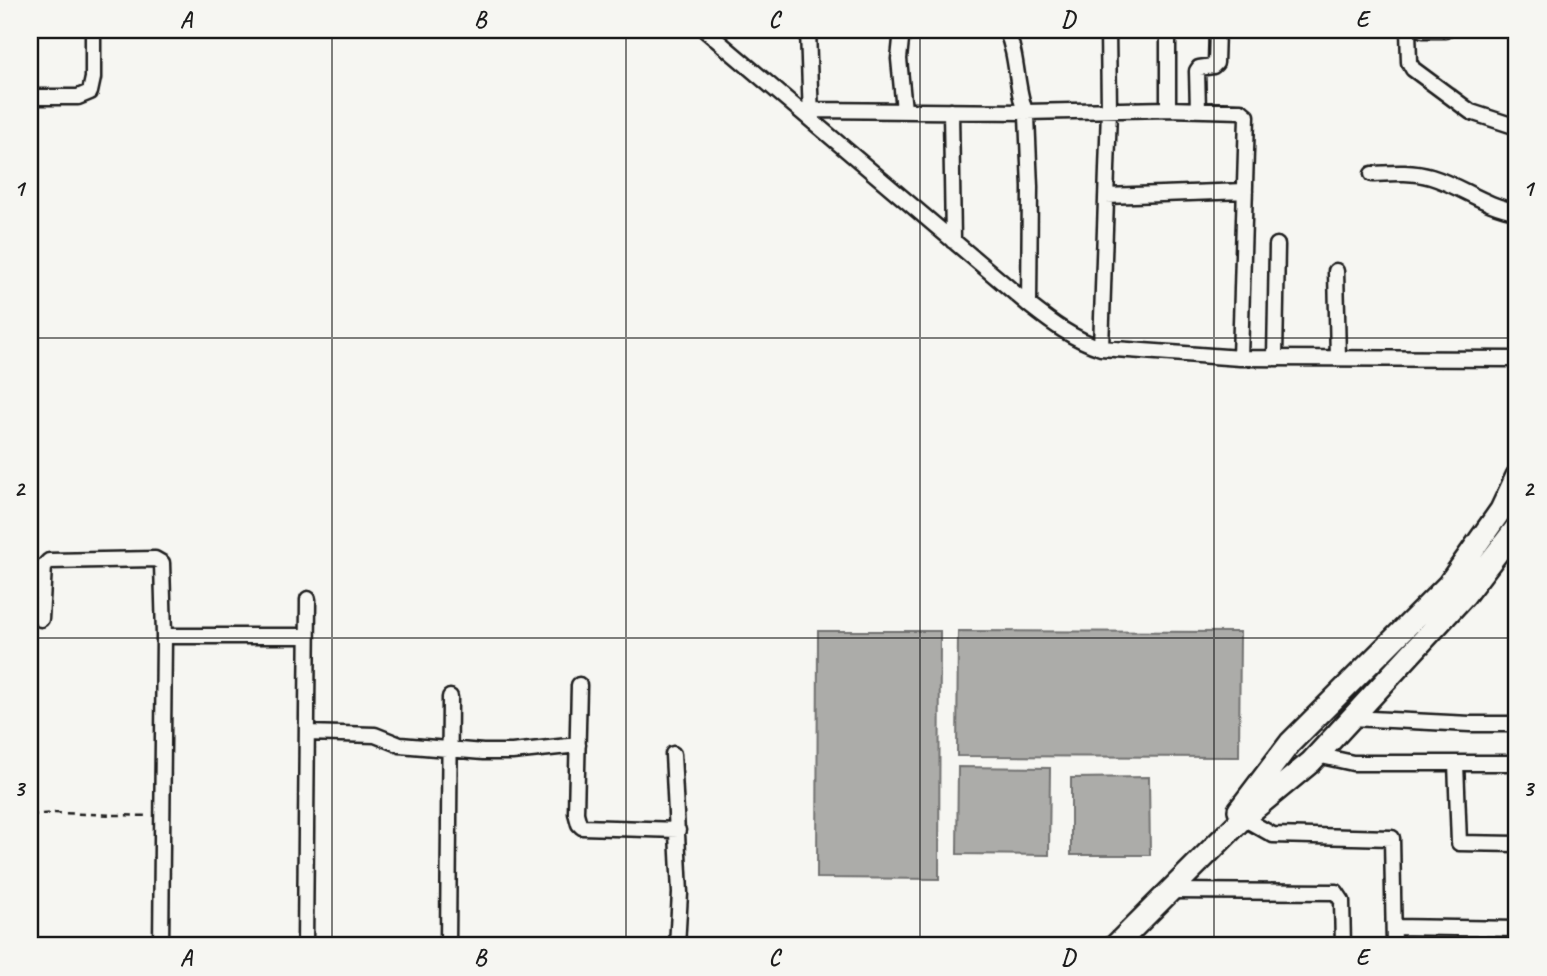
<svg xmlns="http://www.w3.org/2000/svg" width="1547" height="976" font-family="Caveat,sans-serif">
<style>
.water{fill:#acaca9;stroke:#727271;stroke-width:2}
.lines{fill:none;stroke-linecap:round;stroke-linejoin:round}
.street-casing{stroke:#1c1c1c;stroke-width:19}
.primary-casing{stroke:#1c1c1c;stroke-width:26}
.path{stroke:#1c1c1c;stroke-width:2.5;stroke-dasharray:7 5;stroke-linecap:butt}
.street{stroke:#f6f6f2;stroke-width:14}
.primary{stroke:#f6f6f2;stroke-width:21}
.grid{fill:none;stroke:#1c1c1c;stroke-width:2;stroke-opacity:0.55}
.neatline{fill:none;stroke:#1c1c1c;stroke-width:2.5}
.grid-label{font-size:23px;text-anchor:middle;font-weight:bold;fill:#1c1c1c}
</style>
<rect width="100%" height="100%" fill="#f6f6f2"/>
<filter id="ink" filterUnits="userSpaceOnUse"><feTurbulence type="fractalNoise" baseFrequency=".0143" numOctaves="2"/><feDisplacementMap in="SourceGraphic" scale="14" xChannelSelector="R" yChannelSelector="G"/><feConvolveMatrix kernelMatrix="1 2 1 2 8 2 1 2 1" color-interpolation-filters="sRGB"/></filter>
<g filter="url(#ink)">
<path class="water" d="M818 631H940L939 879 817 878Z
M958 631 1240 632 1239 757 957 756Z
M958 767 1050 768 1049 855 957 854Z
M1149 777 1150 855H1071V778Z"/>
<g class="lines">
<g class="street-casing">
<path id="street" d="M705 30 1029 305C1052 323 1073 339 1101 348L1240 358 1517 359
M808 30 811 119
M902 30 899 59 904 110
M1006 30C1019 58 1015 90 1027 116L1030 187 1029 305
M1170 30 1168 38V109L1241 111 1247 116 1240 358
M1408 30 1409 62 1413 69 1471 112 1517 127
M1423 30H1445
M30 97H78L90 92 93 78V30
M812 110 1025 112 1168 109
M1198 110 1197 71 1199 68 1213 66 1216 63 1217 30
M951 111 953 241
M1372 174C1391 173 1412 171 1431 177 1461 186 1486 207 1517 211
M1106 196 1245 191
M1336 271 1338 358
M1101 348 1109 110 1108 30
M1275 358 1277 245
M41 619 44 566 49 561 155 559 162 563 164 636 161 946
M164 636H307
M579 685 576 813 579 824 582 827 678 830
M1351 718 1470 724H1517
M307 733 375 735 400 745 483 752H512L578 745
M673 754 680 893 677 946
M1317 755 1353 763H1517
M1456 763 1459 843 1517 844
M1243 818 1273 835 1392 838 1394 946
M1169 891 1336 892 1342 901 1343 946
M1394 927 1517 929
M305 946 308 599
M448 946 450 697"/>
</g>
<g class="primary-casing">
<path id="primary" d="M1239 810 1290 743 1448 585 1501 510 1517 476
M1115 946 1243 818 1311 762 1464 596 1517 527"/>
</g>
<path class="path" d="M30 815 55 813 149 816"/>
<use href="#street" class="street"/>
<use href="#primary" class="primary"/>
</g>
</g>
<path class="grid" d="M332 30V946M626 30V946M920 30V946M1214 30V946M30 338H1517M30 638H1517"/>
<rect width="1547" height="976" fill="none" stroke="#f6f6f2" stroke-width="77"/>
<rect x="38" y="38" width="1470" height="899" class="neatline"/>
<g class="grid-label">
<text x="186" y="27">A</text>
<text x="480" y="27">B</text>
<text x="774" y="27">C</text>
<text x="1068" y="27">D</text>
<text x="1362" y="27">E</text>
<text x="19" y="196">1</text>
<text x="1528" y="196">1</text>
<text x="19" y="496">2</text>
<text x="1528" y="496">2</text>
<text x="19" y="796">3</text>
<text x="1528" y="796">3</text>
<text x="186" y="965">A</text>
<text x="480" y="965">B</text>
<text x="774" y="965">C</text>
<text x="1068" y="965">D</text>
<text x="1362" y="965">E</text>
</g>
</svg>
